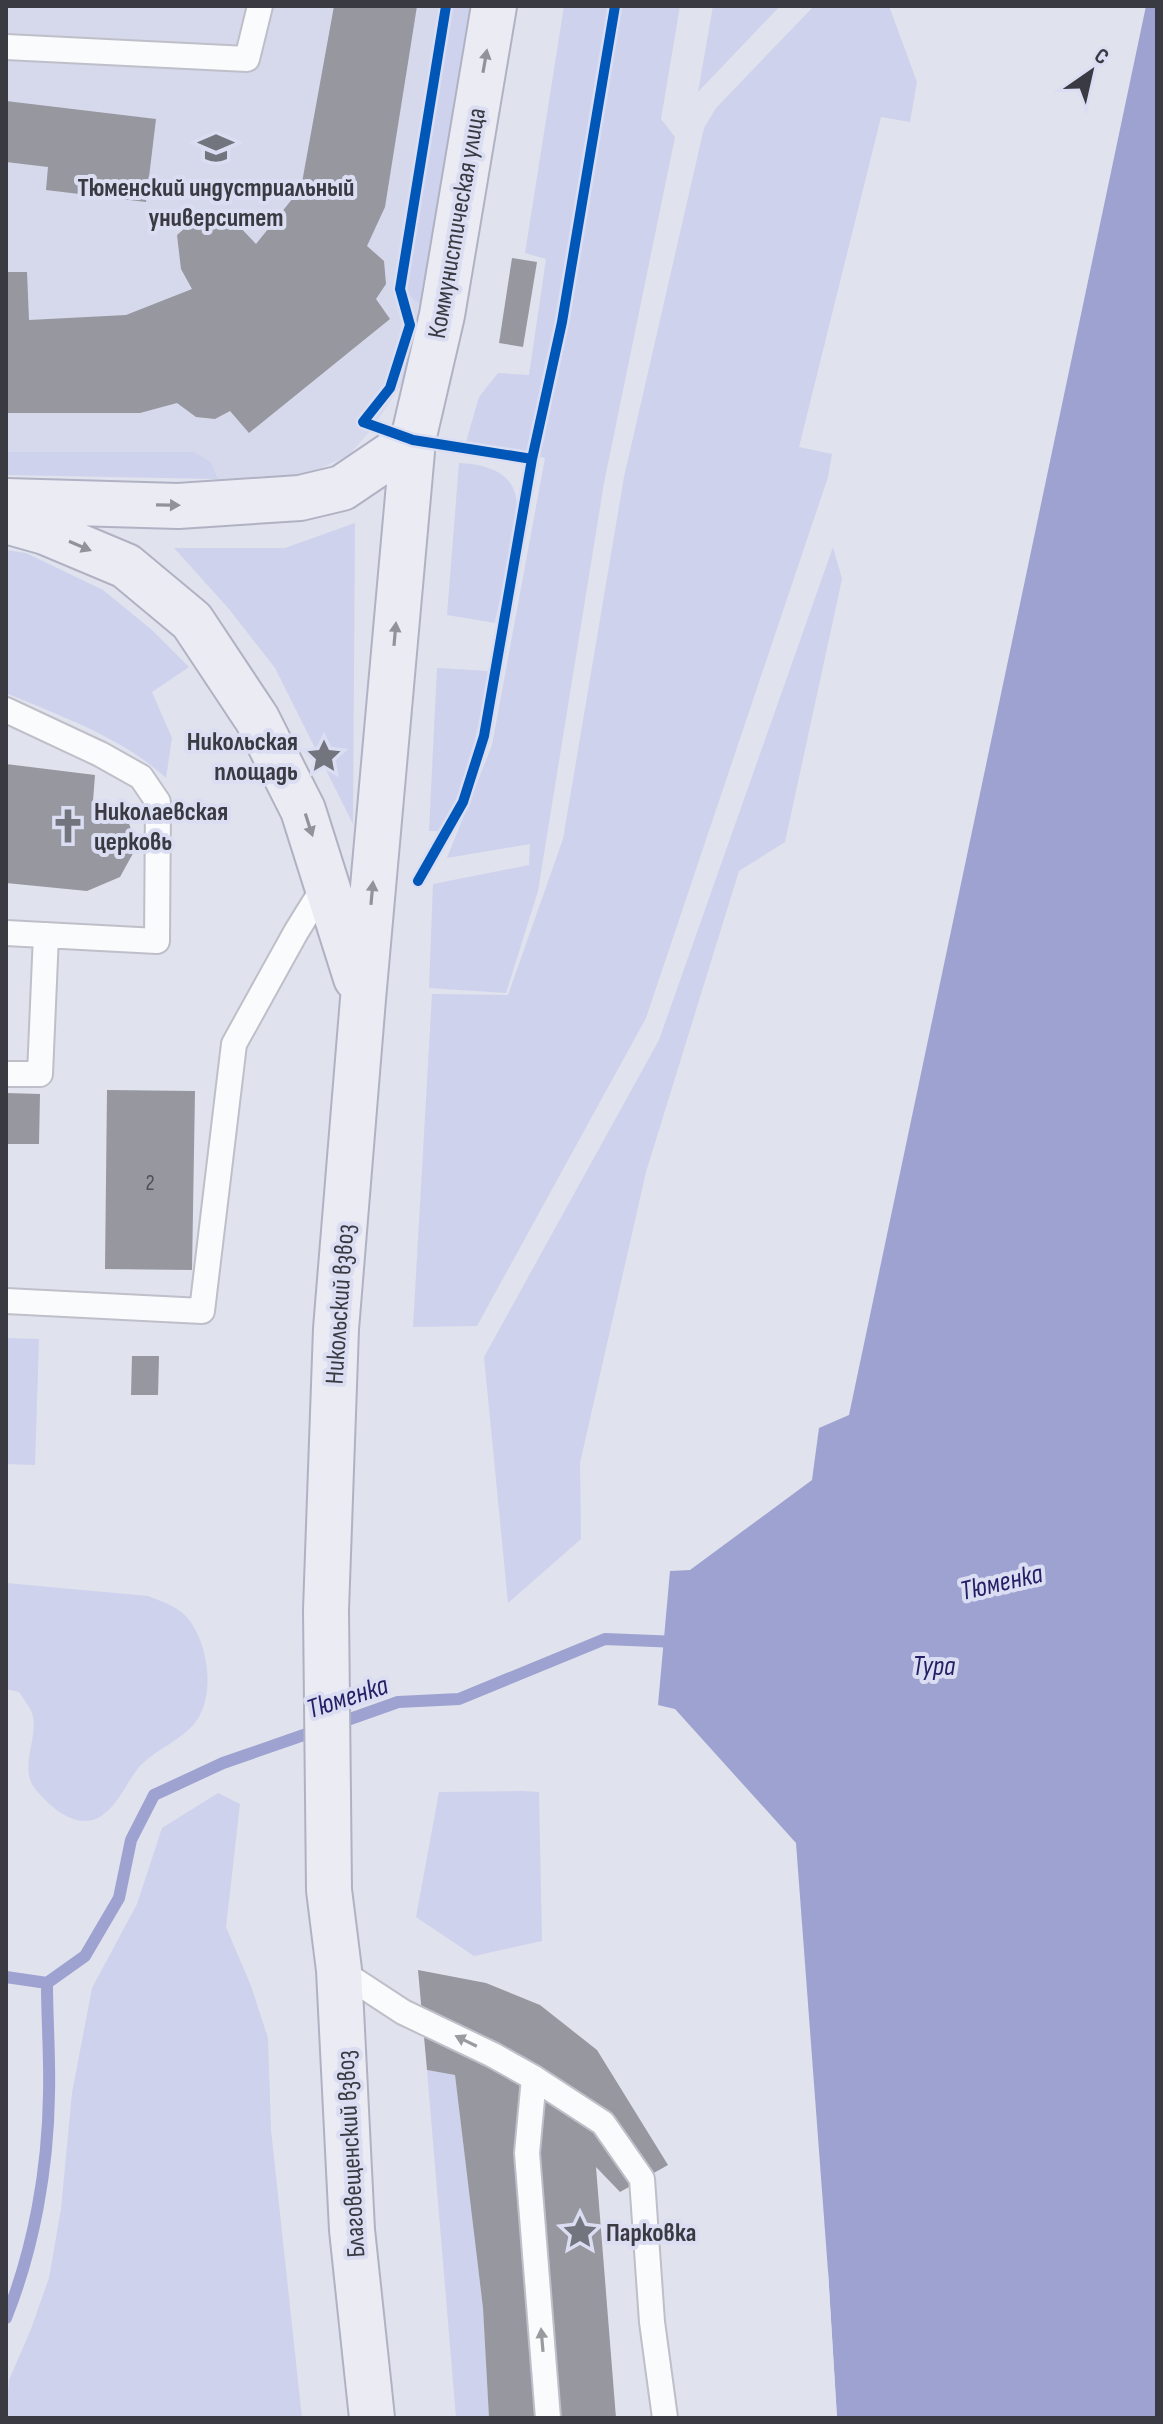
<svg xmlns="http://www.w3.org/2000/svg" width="1163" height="2424" font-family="'Sofia Sans Condensed',sans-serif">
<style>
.built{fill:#d6d9ec}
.green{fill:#ced2ed}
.water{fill:#9ea2d0}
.pier{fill:#e0e2ed}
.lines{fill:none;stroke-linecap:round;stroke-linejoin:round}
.stream{stroke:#9ea2d0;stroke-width:12}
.building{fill:#96979f}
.service-casing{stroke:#bebfc8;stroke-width:28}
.primary-casing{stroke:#b0b2c3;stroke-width:48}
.service{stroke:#fafbfc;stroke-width:24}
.primary{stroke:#ebebf4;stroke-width:44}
.cycleway-casing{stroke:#dbdef2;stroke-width:15}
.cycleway{stroke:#0057b8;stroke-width:10}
.oneway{fill:#92929b}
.oneway2{fill:#9a9a9f}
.labels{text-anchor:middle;stroke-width:8;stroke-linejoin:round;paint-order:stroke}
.number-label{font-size:22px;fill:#505159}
.poi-label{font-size:26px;font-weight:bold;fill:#393a42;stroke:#dbdef2;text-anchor:start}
.street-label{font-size:26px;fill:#393a42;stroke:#dbdef2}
.water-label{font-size:28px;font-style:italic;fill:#241e66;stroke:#dbdef2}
</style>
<rect width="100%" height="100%" fill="#e0e2ed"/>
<path class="built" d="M6 6H449L403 290 425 309 405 379 371 430 349 455 308 474 218 479 211 462 193 452H6Z"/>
<path class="green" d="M449 6H472L425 309 403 290Z
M564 6H680L661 119 675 137 604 483 538 891 506 993 429 988 433 884 529 865 530 844 447 858 492 745 545 458 466 442 479 397 498 373 529 375 546 259 525 253Z
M713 6H780L698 92Z
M814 6H889L917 82 910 122 881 117 799 447 832 454 828 477 646 1018 477 1326 413 1327 432 994 508 995 563 839 624 477 704 128 716 108Z
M6 452H194L211 462 218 479 6 475Z
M459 463C480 464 508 469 515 493 523 518 500 595 495 623L447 615Z
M355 523 353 824 275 668 229 609 174 548H285Z
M833 547 842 579 785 842 739 871 646 1172 580 1463 581 1539 508 1603 484 1357 659 1040Z
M6 550 26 553 103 590 152 630 189 667 152 692 172 738 166 778C122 737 60 716 6 693Z
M437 668 489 671C479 726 468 782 441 831H429Z
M6 1338 39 1339 35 1465 6 1464Z
M6 1583 148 1596C163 1602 180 1607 190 1621 208 1646 215 1693 197 1720 183 1740 156 1749 140 1766 125 1783 113 1820 86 1821 67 1822 48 1804 36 1790 17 1767 40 1738 32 1713 29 1706 23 1698 19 1692L6 1689Z
M523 1791 539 1792 542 1941 474 1956 416 1917 439 1792Z
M218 1793 240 1804 226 1927 251 1986 268 2038 271 2130 302 2418H6L9 2380 31 2329 49 2278 61 2209 72 2093 92 1988 137 1904 162 1828Z
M427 2070 455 2075 483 2308 489 2418H456Z"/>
<path class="water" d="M1146 6H1157V2418H837L828 2271 796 1843 675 1709 658 1705 670 1571 690 1570 812 1480 819 1428 849 1415Z"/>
<path class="pier" d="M828 2271 837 2418H833L824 2272Z"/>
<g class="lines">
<path class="stream" d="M336 1724 398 1702 459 1699 605 1639 678 1642
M6 1977 47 1983
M6 2318C34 2248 48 2169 49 2094 50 2057 47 2020 47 1983L85 1956 119 1898 131 1840 154 1795 223 1763 318 1730"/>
</g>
<path class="building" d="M334 6H417L385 207 367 246 384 261 386 284 376 299 390 319 249 433 230 411 215 419 196 417 177 403 140 413H6V272H27L29 320 126 315 192 289 181 269 177 235 206 210 238 225 256 244 301 188Z
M6 101 156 119 146 202 46 190 48 167 6 162Z
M512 258 537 262 523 347 499 343Z
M6 764 95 775 93 801 123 807 137 846 120 877 87 891 6 883Z
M107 1090 195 1091 192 1270 105 1269Z
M6 1093 40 1094 39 1144H6Z
M132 1356H159L158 1395H131Z
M418 1970 486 1983 540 2005 597 2050 668 2165 620 2192 596 2167 616 2418H489L483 2308 455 2075 427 2070Z"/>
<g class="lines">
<g class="service-casing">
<path id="service" d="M6 47 247 59 260 6
M6 710 100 754 141 777 158 802 157 941 6 933
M6 1074H40L46 935
M6 1301 202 1311 234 1044 296 932 327 882
M339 1970 403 2012 493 2055 534 2078 603 2123 642 2179 652 2322 665 2418
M534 2078 527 2153 548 2418"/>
</g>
<g class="primary-casing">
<path id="primary" d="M6 501 178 506 300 498 342 488 413 440
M6 521 45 532 126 566 192 621 257 719 303 810 356 978
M372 2418 352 2230 339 1970 329 1890 326 1610 336 1329 363 999 413 440 442 315 494 6"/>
</g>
<use href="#service" class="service"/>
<use href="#primary" class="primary"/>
<g class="cycleway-casing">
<path id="cycleway" d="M446 6 400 289 410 325 390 388 363 422 413 440 532 459
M418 881 463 802 484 736 532 459 562 322 615 6"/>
</g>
<use href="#cycleway" class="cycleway"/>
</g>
<defs><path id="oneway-solid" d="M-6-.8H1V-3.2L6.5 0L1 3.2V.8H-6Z" transform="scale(2)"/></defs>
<g class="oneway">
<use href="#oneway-solid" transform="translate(485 61) rotate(-80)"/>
<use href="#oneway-solid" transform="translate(168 505) rotate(1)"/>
<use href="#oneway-solid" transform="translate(80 546) rotate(23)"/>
<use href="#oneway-solid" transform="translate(395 634) rotate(-85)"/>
<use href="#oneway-solid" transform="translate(309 825) rotate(72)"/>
<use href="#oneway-solid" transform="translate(372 893) rotate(-85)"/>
</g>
<g class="oneway2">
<use href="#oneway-solid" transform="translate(466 2041) rotate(-154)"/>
<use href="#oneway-solid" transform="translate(542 2340) rotate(-95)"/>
</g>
<defs>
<g id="university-bare" transform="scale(2.76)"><path d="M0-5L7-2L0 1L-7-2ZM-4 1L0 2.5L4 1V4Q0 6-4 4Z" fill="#73757e" stroke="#dbdef2" stroke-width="2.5" paint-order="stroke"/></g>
<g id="sight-bare" transform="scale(2.76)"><path d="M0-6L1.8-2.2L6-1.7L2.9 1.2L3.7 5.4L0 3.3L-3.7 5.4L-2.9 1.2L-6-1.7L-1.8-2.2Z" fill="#73757e" stroke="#dbdef2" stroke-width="2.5" paint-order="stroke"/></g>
<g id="church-bare" transform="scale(2.76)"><path d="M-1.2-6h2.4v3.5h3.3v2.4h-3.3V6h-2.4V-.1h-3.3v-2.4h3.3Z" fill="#73757e" stroke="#dbdef2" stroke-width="2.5" paint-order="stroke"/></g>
</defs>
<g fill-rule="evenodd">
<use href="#university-bare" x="216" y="148"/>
<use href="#sight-bare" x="324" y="756"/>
<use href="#church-bare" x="68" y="826"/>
<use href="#sight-bare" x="580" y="2232"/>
</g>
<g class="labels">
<g class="number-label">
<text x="150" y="1190">2</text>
</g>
<g class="poi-label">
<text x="216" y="196" text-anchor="middle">Тюменский индустриальный<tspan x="216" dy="30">университет</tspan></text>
<text x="298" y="750" text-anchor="end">Никольская<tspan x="298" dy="30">площадь</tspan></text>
<text x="94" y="820">Николаевская<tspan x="94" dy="30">церковь</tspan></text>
<text x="606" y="2241">Парковка</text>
</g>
<g class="street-label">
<text transform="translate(456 223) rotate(-80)" y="9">Коммунистическая улица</text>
<text transform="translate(339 1304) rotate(-86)" y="9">Никольский взвоз</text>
<text transform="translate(350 2154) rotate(-93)" y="9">Благовещенский взвоз</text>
</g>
<g class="water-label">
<text transform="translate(1001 1581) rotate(-13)" y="10">Тюменка</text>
<text x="934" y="1675">Тура</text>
<text transform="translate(347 1696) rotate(-18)" y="10">Тюменка</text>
</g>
</g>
<rect width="1163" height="2424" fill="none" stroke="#393a42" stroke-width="16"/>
<g transform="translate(1091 72) rotate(34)" stroke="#dbdef2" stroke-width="6" paint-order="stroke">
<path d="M0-6L14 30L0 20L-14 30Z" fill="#393a42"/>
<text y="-12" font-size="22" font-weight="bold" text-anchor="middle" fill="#393a42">С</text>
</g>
</svg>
